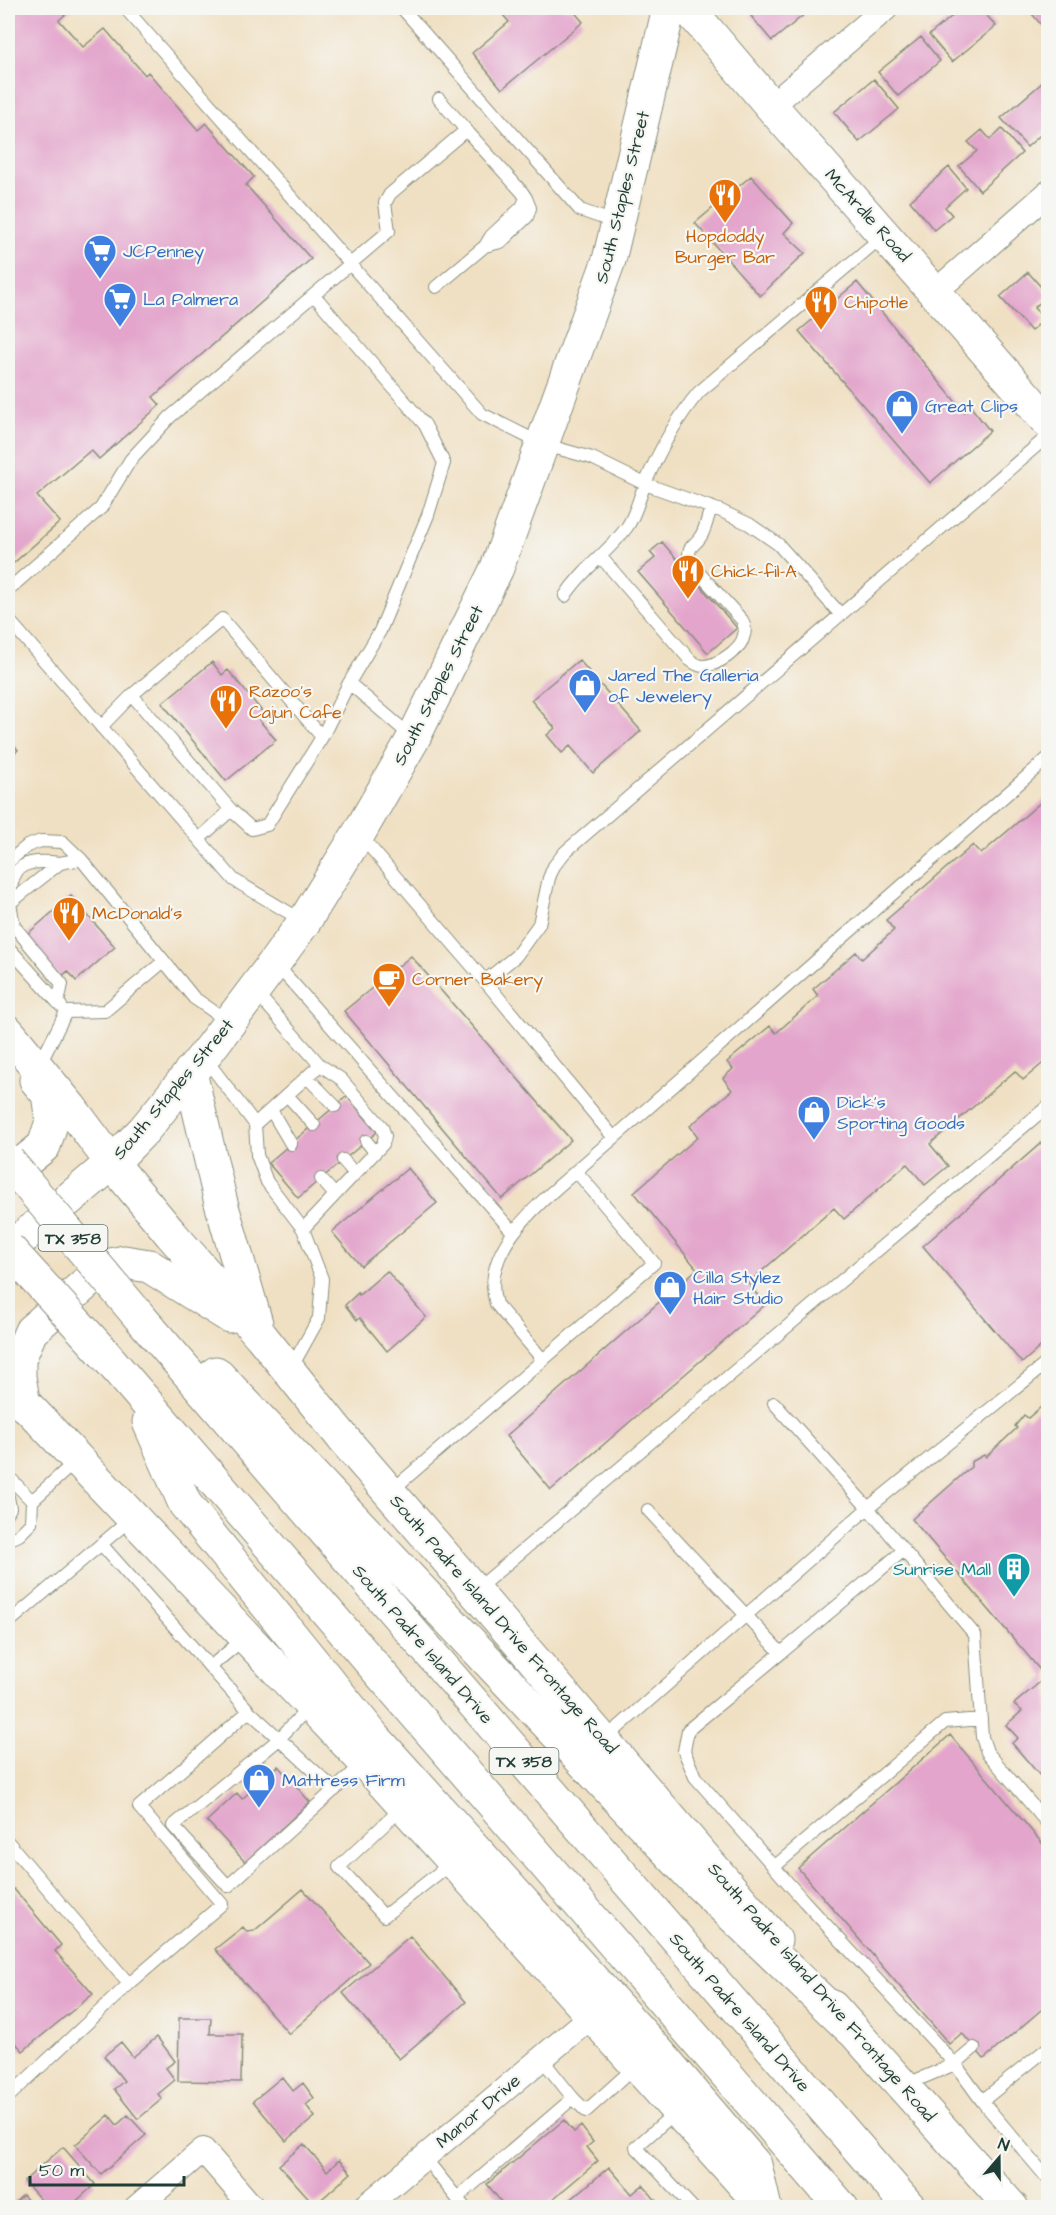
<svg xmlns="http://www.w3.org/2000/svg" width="1056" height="2215" font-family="'Architects Daughter',sans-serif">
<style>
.building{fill:#e3a5cc}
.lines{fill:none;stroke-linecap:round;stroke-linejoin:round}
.service-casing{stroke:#888e7c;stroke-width:14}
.minor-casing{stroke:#888e7c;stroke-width:26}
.secondary-casing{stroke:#888e7c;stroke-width:35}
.primary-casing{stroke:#888e7c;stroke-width:35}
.motorway-casing{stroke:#888e7c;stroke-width:35}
.service{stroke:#fff;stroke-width:12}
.minor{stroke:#fff;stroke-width:24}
.secondary{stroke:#fff;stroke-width:33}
.primary{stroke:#fff;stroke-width:33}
.motorway{stroke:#fff;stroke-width:33}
.motorway-bridge-casing{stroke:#888e7c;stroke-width:35;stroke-linecap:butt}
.motorway-bridge{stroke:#fff;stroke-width:33}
.labels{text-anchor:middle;stroke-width:4.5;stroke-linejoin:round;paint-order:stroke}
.shield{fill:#f6f6f2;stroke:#60746d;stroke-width:1.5}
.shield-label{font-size:16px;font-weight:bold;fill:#1f3d34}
.street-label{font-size:18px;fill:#1f3d34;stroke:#f6f6f2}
.food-label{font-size:18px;fill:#c56008;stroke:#f6f6f2;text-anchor:start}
.shop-label{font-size:18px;fill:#366cbe;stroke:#f6f6f2;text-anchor:start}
.culture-label{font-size:18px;fill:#0d838f;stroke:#f6f6f2;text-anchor:end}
</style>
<rect width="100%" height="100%" fill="#f6f6f2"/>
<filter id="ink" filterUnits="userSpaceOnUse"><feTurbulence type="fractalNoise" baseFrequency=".0167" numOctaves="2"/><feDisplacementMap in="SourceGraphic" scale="12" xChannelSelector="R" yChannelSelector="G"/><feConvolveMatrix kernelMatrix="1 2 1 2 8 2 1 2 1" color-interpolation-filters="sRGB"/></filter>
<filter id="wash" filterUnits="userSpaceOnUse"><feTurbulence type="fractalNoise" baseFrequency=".008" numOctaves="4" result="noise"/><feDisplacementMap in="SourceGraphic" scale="24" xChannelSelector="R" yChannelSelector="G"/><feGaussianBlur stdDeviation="1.35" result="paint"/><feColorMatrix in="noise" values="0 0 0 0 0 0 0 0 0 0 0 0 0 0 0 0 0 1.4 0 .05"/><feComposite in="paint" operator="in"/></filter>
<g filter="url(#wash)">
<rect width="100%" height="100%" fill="#f0e0c3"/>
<g id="blocks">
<path class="building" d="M8 8H73L59 20 83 47 105 29 145 75 148 72 198 130 206 123 254 177 246 185 311 259 153 397 160 405 99 459 91 450 37 496 60 522 8 568Z
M497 8H571L583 22 502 89 472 53 509 22Z
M761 8H812L772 41 751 16Z
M962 8H980L996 26 952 62 929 35Z
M1027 8H1048V22L1043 27Z
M921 37 940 61 898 96 878 72Z
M874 79 899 109 859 142 834 112Z
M1043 82 1048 88V128L1027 147 1001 118Z
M1002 129 1022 153 980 191 959 166 977 151 968 142 982 130 990 139Z
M949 167 966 188 945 207 952 215 934 230 910 201Z
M751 176 793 223 784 233 805 253 760 296 695 223Z
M1028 272 1048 295 1034 308 1045 319 1031 331 1000 297Z
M857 282 964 412 971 407 990 431 930 483 799 331Z
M662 542 737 628 708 653 638 572 655 558 650 552Z
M579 660 641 731 593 773 570 746 562 753 547 735 555 728 531 700Z
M212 662 222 675 228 670 265 715 259 720 276 740 226 781 162 703Z
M8 738 18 750 8 759Z
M1048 796V1059L1023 1080 1015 1071 930 1144 948 1166 925 1185 907 1164 844 1219 834 1208 748 1283 765 1305 551 1490 506 1436 697 1269 634 1192 698 1137 690 1126 732 1090 723 1078 733 1069 727 1062 770 1026 776 1033 818 996 813 989 856 952 862 959 894 930 886 920 973 845 981 854Z
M71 896 115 947 76 981 68 971 60 978 24 937Z
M411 956 571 1140 502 1199 344 1011Z
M347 1096 377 1132 298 1198 268 1163Z
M1048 1137V1340L1022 1363 923 1246Z
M408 1168 437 1203 361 1266 332 1232Z
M387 1271 426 1317 387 1351 360 1318 357 1320 345 1305 358 1293 359 1295Z
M1048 1401V1785L1012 1743 1018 1738 1006 1725 1022 1711 1014 1704 1046 1677 912 1519 971 1467V1462L984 1455 986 1457 1017 1428 1015 1426 1024 1415 1028 1418Z
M950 1735 1048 1850V2004L984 2059 962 2033 949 2044 798 1868Z
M278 1766 310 1802 245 1862 207 1821 237 1793 242 1799Z
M8 1882 61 1945 55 1951 93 1994 23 2051 11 2038 8 2040Z
M303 1889 369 1963 289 2034 215 1949 243 1927 247 1932 254 1931Z
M410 1936 466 2002 399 2059 343 1993Z
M179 2018H211L210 2034H242L241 2082 178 2081Z
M157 2037 175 2061 166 2068 175 2080 158 2094 162 2099 138 2119 114 2089 124 2081 104 2056 121 2042 133 2057Z
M282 2077 293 2091 303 2083 314 2098 306 2105 315 2117 286 2141 253 2101Z
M109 2115 117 2125 128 2115 146 2135 101 2174 75 2145Z
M564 2120 574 2132 581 2126 593 2142 587 2147 598 2161 542 2208H506L487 2184Z
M304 2144 327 2171 339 2160 351 2173 315 2205 279 2165Z
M63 2147 95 2184 69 2208H48L24 2181Z
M609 2167 632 2194 643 2185 662 2208H561Z
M23 2195 34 2208H8V2200L12 2205Z"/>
</g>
</g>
<g filter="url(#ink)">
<use href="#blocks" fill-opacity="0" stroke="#888e7c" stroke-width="1.5"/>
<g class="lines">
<g class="service-casing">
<path id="service" d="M125 8 482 414 542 444 592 458 645 484 721 511 749 524 778 544 841 615
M402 8 580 210 617 223
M485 246 501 242 527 217 530 208 526 198
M436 287 485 246 491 236 522 207 526 198 522 192 466 130
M600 556 690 660C694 663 698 666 703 666 717 666 742 649 744 635 746 630 744 625 742 620L689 562C688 542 693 549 701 536 706 528 708 516 711 507
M8 590 101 508 131 459 170 417 389 231 385 203 390 194 466 130 439 99
M565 596C582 569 609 552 627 527 636 514 639 498 645 484 659 451 676 419 699 392L884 235
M8 619 234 880 303 921
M349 683 412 737
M132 695 222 619 322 737
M101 727 132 695 231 810 252 829 267 825 322 737 349 683 380 631 428 515 444 463 425 425 314 295
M359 834 485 981 614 1138
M199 839 231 810
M8 862 27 846 41 841 63 842 81 859 194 998 229 1022
M10 903C10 864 24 859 60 863
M8 947 61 1006
M275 963 513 1232
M485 981 516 956 539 924 549 878 554 866 565 852 1048 436
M254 990 320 1065 341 1079 382 1127 385 1136 383 1144 303 1229 322 1279 319 1318 290 1370
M58 1003 62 984 14 926 10 903 60 863 81 859
M204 1057 255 1124 320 1065
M39 1066 66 1012 105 1011 164 961
M307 1077 335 1106
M287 1095 314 1125
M271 1110 291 1144
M255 1124 257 1155 267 1182 303 1229
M366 1141 375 1152
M343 1160 355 1174
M321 1179 335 1195
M543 1360 654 1263 576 1171
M774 1403 868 1508 975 1635 982 1737 987 1752 1048 1824
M8 1476 32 1501 31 1523 19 1535 8 1540
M391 1491 543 1360 496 1304C479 1250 541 1202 576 1171L1048 758
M8 1497 10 1508 8 1512
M32 1501 77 1460
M648 1510 781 1653 688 1730 684 1751 695 1777 804 1901 955 2064 982 2101
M101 1544 249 1711 335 1790
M476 1590 1048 1106
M8 1623 131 1519
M781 1653 904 1550
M210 1667 246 1637
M310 1706 278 1740 173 1826 228 1886 364 1763
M605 1739 868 1508 1048 1362
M403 1807 339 1867 384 1916 454 1861
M8 1842 129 1984
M774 1867 945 1722 981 1719
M1048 2048 982 2101 1048 2179
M905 2085 955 2064 974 2048
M8 2097 129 1984 222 1904 139 1807 249 1711
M573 2098 586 2111 636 2066
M677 2111 636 2147 693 2208
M424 2157 465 2208
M457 2198 573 2098 541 2058"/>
</g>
<g class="minor-casing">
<path id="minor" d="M771 106 886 8
M935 292 1048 193
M136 2208 203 2150 253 2208
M364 2208 593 2015"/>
</g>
<g class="secondary-casing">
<path id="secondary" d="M688 8 771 106 1048 422
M8 1032 70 1107 112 1163 171 1234 261 1336 347 1443 775 1940
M190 1072 221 1203 256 1323
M8 1175 44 1146 52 1121 48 1094 36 1080
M8 1386 359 1756 765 2208
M24 1405 19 1377V1359L31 1331 106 1266 124 1262 149 1266 229 1316
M832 2007 1012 2208"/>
</g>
<g class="primary-casing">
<path id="primary" d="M8 1250 112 1163 144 1130 204 1056 275 962 304 922 359 833 413 739 497 568 609 260 669 8"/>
</g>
<g class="motorway-casing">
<path id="motorway" d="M138 1315 910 2208
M101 1350 842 2208
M216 1373 691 1876 851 2029
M149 1422 185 1504 373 1736 658 2052 755 2165 765 2208"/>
</g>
<use href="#service" class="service"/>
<use href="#minor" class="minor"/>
<use href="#secondary" class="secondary"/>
<use href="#primary" class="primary"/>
<use href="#motorway" class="motorway"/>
<g class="motorway-bridge-casing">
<path id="motorway-bridge" d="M8 1161 138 1315
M8 1248 101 1350"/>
</g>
<use href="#motorway-bridge" class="motorway-bridge"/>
</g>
</g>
<defs>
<g id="restaurant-pin" transform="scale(1.725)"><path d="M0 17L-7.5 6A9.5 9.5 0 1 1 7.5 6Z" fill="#e8710a" stroke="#f6f6f2"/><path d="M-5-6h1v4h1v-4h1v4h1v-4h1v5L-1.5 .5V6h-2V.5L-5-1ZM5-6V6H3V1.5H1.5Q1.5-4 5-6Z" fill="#fff"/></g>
<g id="supermarket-pin" transform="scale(1.725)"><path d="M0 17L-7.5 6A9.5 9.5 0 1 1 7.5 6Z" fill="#3f7fe0" stroke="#f6f6f2"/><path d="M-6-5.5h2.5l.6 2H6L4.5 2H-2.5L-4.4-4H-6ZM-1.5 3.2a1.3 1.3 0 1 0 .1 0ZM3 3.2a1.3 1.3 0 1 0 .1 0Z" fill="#fff"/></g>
<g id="shop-pin" transform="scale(1.725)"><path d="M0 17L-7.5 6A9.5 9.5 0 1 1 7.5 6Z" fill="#3f7fe0" stroke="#f6f6f2"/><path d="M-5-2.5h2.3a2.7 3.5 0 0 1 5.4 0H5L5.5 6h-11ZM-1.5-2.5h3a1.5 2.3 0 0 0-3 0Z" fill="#fff"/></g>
<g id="cafe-pin" transform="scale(1.725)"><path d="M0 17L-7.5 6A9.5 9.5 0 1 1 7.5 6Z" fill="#e8710a" stroke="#f6f6f2"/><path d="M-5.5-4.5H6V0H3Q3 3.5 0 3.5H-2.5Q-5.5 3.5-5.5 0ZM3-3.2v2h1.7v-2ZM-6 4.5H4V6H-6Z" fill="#fff"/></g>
<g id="building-pin" transform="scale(1.725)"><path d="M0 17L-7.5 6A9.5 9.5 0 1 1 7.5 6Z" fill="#0f9aa8" stroke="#f6f6f2"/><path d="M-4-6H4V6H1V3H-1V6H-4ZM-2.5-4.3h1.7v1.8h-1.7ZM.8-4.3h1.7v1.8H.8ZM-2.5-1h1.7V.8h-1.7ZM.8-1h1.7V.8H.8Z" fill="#fff"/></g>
</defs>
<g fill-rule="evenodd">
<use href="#restaurant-pin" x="725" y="195"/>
<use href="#supermarket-pin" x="100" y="251"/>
<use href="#supermarket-pin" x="120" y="299"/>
<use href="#restaurant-pin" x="821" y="302"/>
<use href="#shop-pin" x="902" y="406"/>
<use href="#restaurant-pin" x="688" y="571"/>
<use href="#shop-pin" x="585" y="685"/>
<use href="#restaurant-pin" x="226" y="701"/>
<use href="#restaurant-pin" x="69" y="913"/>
<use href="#cafe-pin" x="389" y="979"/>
<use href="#shop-pin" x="814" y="1112"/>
<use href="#shop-pin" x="670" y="1287"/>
<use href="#building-pin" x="1014" y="1569"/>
<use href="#shop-pin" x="259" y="1780"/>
</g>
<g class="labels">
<g class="shield">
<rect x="38.5" y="1225" width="69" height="26" rx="4.5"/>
<rect x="489.5" y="1748" width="69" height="26" rx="4.5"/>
</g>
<g class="shield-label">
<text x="73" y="1244">TX 358</text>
<text x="524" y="1767">TX 358</text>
</g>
<g class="street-label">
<text transform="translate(622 197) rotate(-76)" y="6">South Staples Street</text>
<text transform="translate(868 215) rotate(48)" y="6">McArdle Road</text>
<text transform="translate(438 685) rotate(-63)" y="6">South Staples Street</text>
<text transform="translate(173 1089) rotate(-50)" y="6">South Staples Street</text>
<text transform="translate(504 1624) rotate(49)" y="6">South Padre Island Drive Frontage Road</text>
<text transform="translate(423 1644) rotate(49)" y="6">South Padre Island Drive</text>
<text transform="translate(822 1992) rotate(49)" y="6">South Padre Island Drive Frontage Road</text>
<text transform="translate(740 2012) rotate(49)" y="6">South Padre Island Drive</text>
<text transform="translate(478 2111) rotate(-40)" y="6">Manor Drive</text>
</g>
<g class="food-label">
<text x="725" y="242" text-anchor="middle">Hopdoddy<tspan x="725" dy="21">Burger Bar</tspan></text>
<text x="844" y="308">Chipotle</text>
<text x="711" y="577">Chick-fil-A</text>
<text x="249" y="697">Razoo's<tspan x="249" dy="21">Cajun Cafe</tspan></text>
<text x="92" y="919">McDonald's</text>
<text x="412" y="985">Corner Bakery</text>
</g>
<g class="shop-label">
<text x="123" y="257">JCPenney</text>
<text x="143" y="305">La Palmera</text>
<text x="925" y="412">Great Clips</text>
<text x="608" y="681">Jared The Galleria<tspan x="608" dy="21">of Jewelery</tspan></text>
<text x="837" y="1108">Dick's<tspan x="837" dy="21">Sporting Goods</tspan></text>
<text x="693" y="1283">Cilla Stylez<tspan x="693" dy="21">Hair Studio</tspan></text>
<text x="282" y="1786">Mattress Firm</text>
</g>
<g class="culture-label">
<text x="991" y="1575">Sunrise Mall</text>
</g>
</g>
<rect width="1056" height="2215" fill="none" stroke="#f6f6f2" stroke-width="30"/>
<g transform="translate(999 2158) rotate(20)" stroke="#f6f6f2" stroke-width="4.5" paint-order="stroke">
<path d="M0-4.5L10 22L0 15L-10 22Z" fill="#1f3d34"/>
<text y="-9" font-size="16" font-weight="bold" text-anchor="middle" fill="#1f3d34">N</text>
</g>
<path d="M30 2176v9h154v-9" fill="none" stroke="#1f3d34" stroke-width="3"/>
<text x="39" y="2176" font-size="18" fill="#1f3d34" stroke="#f6f6f2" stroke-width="4.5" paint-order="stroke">50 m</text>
</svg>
